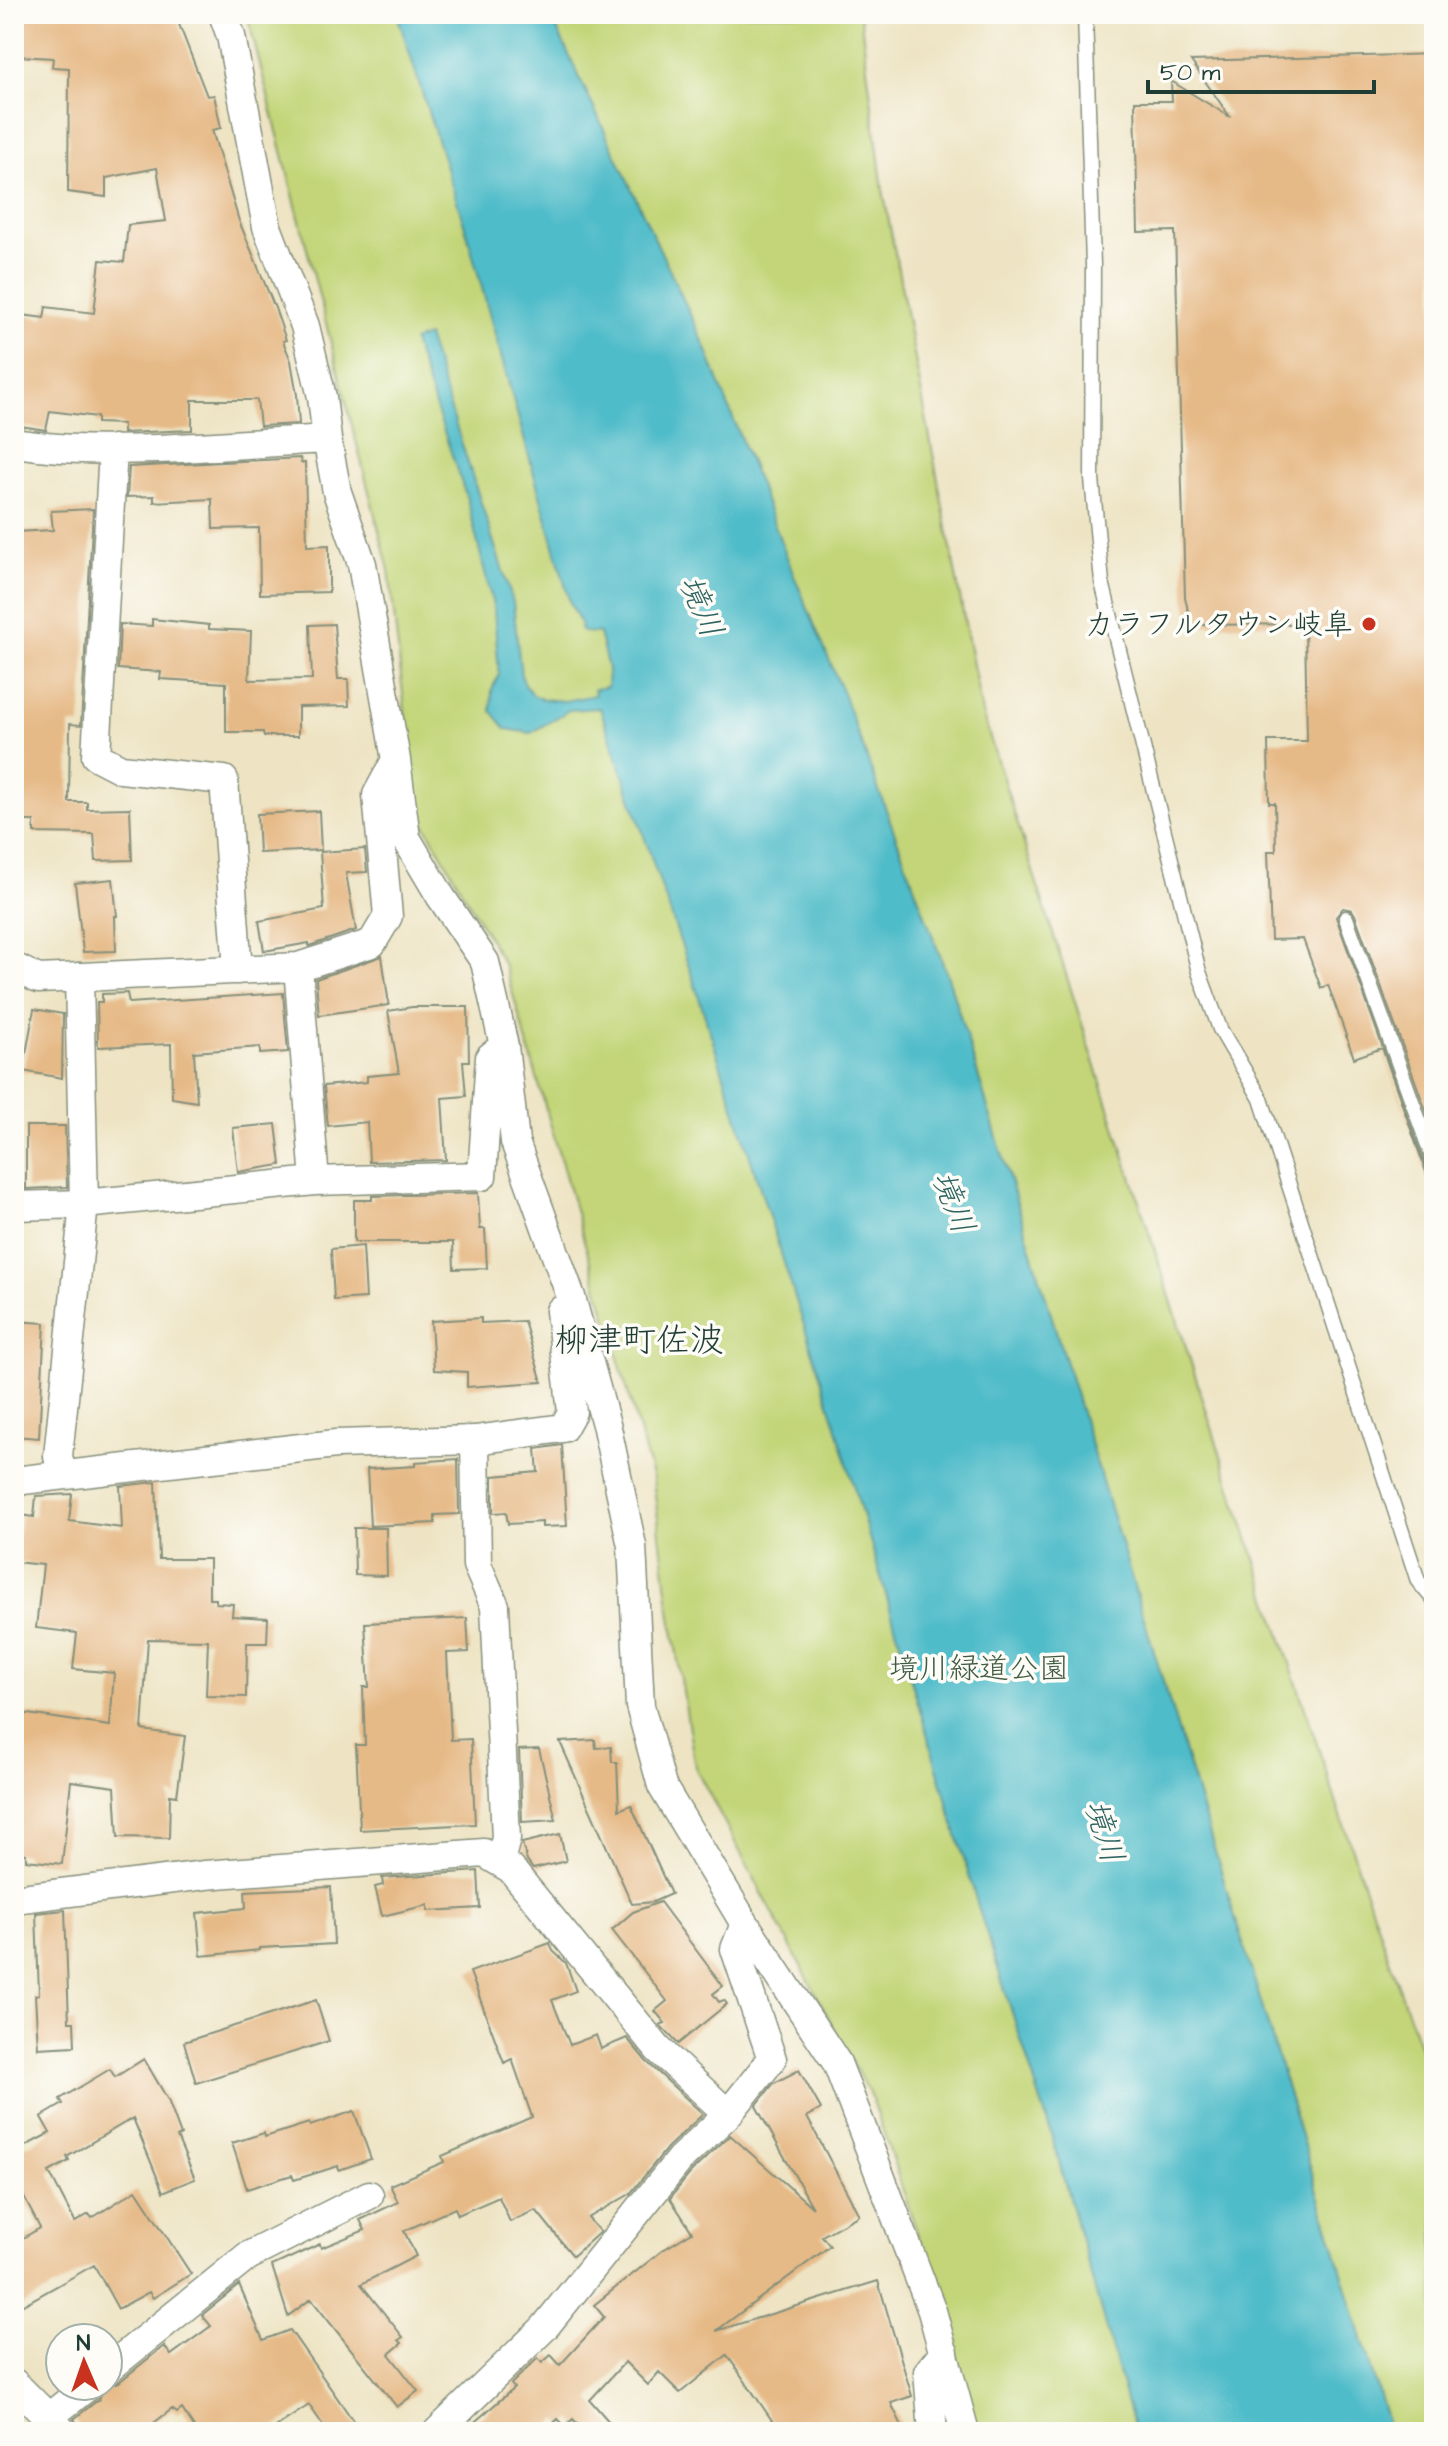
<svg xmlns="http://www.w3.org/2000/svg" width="1448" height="2446" font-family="'Architects Daughter','Klee One',sans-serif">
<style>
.green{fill:#c3d578;stroke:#718956;stroke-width:2}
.water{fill:#4fbcc9;stroke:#377c7e;stroke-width:2}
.building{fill:#e6ba87}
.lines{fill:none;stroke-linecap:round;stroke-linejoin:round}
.service-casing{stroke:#86907c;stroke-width:17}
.minor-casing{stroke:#86907c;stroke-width:31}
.service{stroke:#fff;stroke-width:14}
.minor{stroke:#fff;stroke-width:28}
.poi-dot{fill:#c8321e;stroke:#fdfcf7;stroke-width:3}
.labels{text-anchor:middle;stroke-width:7;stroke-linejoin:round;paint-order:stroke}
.poi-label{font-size:30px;fill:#1f3d34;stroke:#fdfcf7;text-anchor:end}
.park-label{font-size:30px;fill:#405b42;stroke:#fdfcf7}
.water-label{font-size:32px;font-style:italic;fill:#2d6361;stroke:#fdfcf7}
.quarter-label{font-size:34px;fill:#1f3d34;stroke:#fdfcf7}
</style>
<rect width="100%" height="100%" fill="#fdfcf7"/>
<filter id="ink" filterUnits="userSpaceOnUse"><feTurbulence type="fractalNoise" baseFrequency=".0125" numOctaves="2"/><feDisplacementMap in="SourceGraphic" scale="16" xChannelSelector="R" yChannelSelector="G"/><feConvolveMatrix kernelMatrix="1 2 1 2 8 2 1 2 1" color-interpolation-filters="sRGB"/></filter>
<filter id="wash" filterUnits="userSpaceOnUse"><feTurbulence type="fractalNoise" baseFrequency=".006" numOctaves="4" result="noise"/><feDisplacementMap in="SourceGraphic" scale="32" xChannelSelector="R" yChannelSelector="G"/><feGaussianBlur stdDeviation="1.8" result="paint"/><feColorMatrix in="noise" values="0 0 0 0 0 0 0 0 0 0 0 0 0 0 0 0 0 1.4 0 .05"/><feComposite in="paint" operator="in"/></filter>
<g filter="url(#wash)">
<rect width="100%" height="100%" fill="#eee4c4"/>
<path class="green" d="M247 14H860L883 190 982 713 1230 1484 1382 1939 1434 2087V2432H975L931 2274 873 2101 695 1767 668 1598 653 1479 505 967 416 809 389 570Z"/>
<path class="water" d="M397 14H550L705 346 797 583 841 688 949 980 1254 1979 1390 2432H1135L1049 2127 980 1913 834 1419 692 976 600 708 569 710 531 733 506 729 491 710 492 689 499 675 494 610 467 499 413 341 427 336 513 602 521 675 526 687 533 695 542 699 565 701 595 695 594 689 607 687 608 669 599 633 583 632 580 629 581 624 570 603 465 227Z"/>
<g id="blocks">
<path class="building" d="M19 14H175L207 96 214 95 221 128 212 130 239 221 275 308 286 340 283 341 291 361 297 395 299 424 260 426 257 400H192V430L123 433V424L97 423V417L50 411 46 430 14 425V314L44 318 46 307 94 313 100 260 124 262 128 225 166 221 157 168 106 178V197L68 192 69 68 52 67 53 58 17 56Z
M1434 54V1133L1355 915 1352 910 1343 908 1336 917 1425 1165 1434 1172V1186H1431L1382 1048 1354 1058 1328 985 1321 988 1303 939 1271 940 1268 851H1276L1275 803H1269L1268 741H1307L1305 624 1191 625 1185 597 1175 231 1138 232 1135 101H1172L1171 81 1230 117 1191 61Z
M300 458 301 463H305L307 546 329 545V592L260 594 259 528 213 529 212 499 154 502V496L127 497 129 467Z
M93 509 81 725 70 724 69 802H87V809L130 808 132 860 96 861 94 834 34 833V821H14V532L53 530 51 511Z
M152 619 209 625V629L251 631 249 680 312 679 310 625 334 624 338 679H348L349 706 298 707V736H264L263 732H226V683L160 679 161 672 118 669 120 624 152 626Z
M319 811 321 850 259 853 257 814Z
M365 849 367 872 346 873 356 930 309 946V943L264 951 259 921 324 909 320 852Z
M113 879 117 916H115L116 951 83 952 75 883Z
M382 956 389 1005 319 1015 316 979Z
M127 993 129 1003 283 993 288 1052 260 1054V1047L194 1052 197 1102 172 1098 171 1044 98 1047 97 1002H102V994Z
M412 1007H468L469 1061H463L466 1096 442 1098 446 1160 369 1162 367 1122 328 1126 324 1086 367 1082V1076L399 1073 388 1011Z
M34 1009 63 1014 62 1078 23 1071Z
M276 1124 281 1165 238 1172 233 1128Z
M26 1126H65L67 1187 26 1189Z
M478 1193 480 1229H485L487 1268 454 1269 453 1242H354V1200H372V1196Z
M363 1246 366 1298 334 1300 331 1249Z
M481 1318V1323L524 1321 542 1382 467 1387V1372L434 1370 431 1321Z
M14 1321 45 1323 39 1438 14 1436Z
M562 1445 567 1526 542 1527V1522L508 1524 506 1512 493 1513V1476L538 1472 536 1449Z
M458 1459 459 1514 435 1515V1523L370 1526 367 1469 415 1466V1462Z
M156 1482 159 1559H209V1599H216V1603L233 1604 232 1616 268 1618 267 1643H247L246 1697 206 1696 208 1640 148 1639 142 1730 185 1736 177 1796 170 1795 169 1838 118 1837 115 1787 71 1781 62 1864 26 1860V1854L14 1853V1712L110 1726 114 1673 73 1669 77 1633 36 1628 43 1565 15 1562 21 1515 34 1517 36 1496 72 1494 69 1521 122 1528 120 1486Z
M354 1528H386L387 1576 355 1575Z
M467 1618 469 1652 447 1653 451 1740 471 1739 475 1824 360 1830 356 1745H365L363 1687H369L365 1623Z
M595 1740 596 1748 611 1747 612 1762H617L619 1810 631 1805 671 1894 653 1902 632 1904 560 1742Z
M539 1749 556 1820 522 1822 519 1750Z
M560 1834 566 1861 533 1869 527 1861 522 1843Z
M478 1871 480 1908 428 1911V1905L382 1916 375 1887 383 1885 382 1878Z
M331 1887 334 1944 260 1948V1950L201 1956 197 1913 246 1908 245 1891Z
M660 1902 723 1986 713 1994 719 2002 724 2000 727 2004 678 2044 660 2025 665 2023 655 2011 667 2001 612 1930 633 1912Z
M65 1910 69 2022H74L75 2046 38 2048 35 1995 39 1994 36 1913Z
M550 1943 553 1951 566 1963 576 1991 552 2000 570 2045 596 2035 601 2049 627 2038 646 2061 703 2114 667 2148 630 2194 588 2218 600 2232 573 2256 536 2210 510 2222 499 2197 458 2215 455 2208 404 2231 416 2256 361 2284 403 2337 399 2340 402 2343 389 2354 418 2391 397 2407 311 2299 288 2316 272 2266 320 2244 321 2248 365 2230 360 2220 398 2202 390 2185 444 2162 442 2156 532 2117 512 2059 504 2063 470 1972Z
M316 2000 329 2041 196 2083 184 2042Z
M144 2059 168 2100 181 2135 177 2137 195 2179 163 2192 133 2118 67 2157 69 2161 49 2172 75 2222 89 2214 92 2218 136 2190 191 2274 153 2298 149 2292 118 2309 94 2265 14 2310V2243L40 2228 14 2178V2152L50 2133 41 2117 63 2104 60 2099 110 2069 115 2077Z
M799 2070 821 2109 807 2117 859 2215 822 2236 830 2246 716 2331 878 2281 912 2396 891 2403 905 2432H878L874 2423 854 2432H780L727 2355 680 2393 659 2372 648 2385 625 2362 590 2400 618 2432H584L573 2419 565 2426 558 2419 544 2432H463L514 2388 511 2384 538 2358 542 2363 551 2355 560 2365 604 2317 594 2305 663 2250 692 2232 670 2198 692 2171 730 2135 813 2208 756 2106 774 2083Z
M354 2111 371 2159 339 2170 338 2166 294 2180 292 2175 247 2189 232 2143 264 2133 265 2137 309 2123 310 2126Z
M239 2285 263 2340 290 2330 361 2432H328L309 2405 268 2432H197L182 2409 177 2413 172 2409 142 2432H83L74 2419 99 2399 105 2386 119 2382 164 2346 171 2355 211 2326 202 2315Z"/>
</g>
</g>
<g filter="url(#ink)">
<use href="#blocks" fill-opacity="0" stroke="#86907c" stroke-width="2"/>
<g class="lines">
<g class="service-casing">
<path id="service" d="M1085 14 1093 265 1092 479 1102 582 1199 972 1220 1029 1261 1099 1418 1581 1434 1600
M1346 918 1434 1162"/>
</g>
<g class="minor-casing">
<path id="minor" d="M223 14 231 36 267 227 305 326 322 397 327 439 337 492 362 564 396 760 406 838 441 897 485 962 504 1046 515 1142 571 1297 607 1428 632 1546 640 1706 662 1786 745 1924 837 2063 932 2311 965 2432
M14 443C112 458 227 444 327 439
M113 449 96 756 121 769 224 780 238 970
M14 967 38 979 298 967 372 943 388 916 377 795 396 760
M298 967 315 1181
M14 1206 84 1204 315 1181 482 1176 490 1057 499 1050
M475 1440 477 1565 495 1606 506 1838 500 1862
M62 1475 58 1456 84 1204 79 977
M14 1481 336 1444 475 1440 563 1428 572 1412 560 1311
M14 1899 205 1875 484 1853 511 1869 658 2049 728 2114
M108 2369 248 2256 369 2195
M14 2383 63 2432
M49 2417 88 2386
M437 2432 544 2328 680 2159 728 2114 772 2059 735 1949 745 1924
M933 2432 928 2372 944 2352"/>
</g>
<use href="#service" class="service"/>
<use href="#minor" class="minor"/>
</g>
</g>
<circle class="poi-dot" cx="1369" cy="624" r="8"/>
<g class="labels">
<g class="poi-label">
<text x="1353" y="634">カラフルタウン岐阜</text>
</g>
<g class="park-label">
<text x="979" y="1678">境川緑道公園</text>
</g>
<g class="water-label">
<text transform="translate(702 606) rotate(67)" y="11">境川</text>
<text transform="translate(954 1202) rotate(69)" y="11">境川</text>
<text transform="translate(1105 1831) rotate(73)" y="11">境川</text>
</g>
<g class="quarter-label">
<text x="639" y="1351">柳津町佐波</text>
</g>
</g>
<rect width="1448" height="2446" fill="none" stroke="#fdfcf7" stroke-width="48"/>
<g transform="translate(84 2362) rotate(358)"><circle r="38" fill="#fdfcf7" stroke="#a4b0a9" stroke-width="2"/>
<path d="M0-6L14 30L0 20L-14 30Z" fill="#c8321e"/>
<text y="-12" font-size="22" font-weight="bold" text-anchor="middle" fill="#1f3d34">N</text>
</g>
<path d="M1148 80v12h226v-12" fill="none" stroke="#1f3d34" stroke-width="4"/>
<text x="1160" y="80" font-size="24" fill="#1f3d34" stroke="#fdfcf7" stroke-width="6" paint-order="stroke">50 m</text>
</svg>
